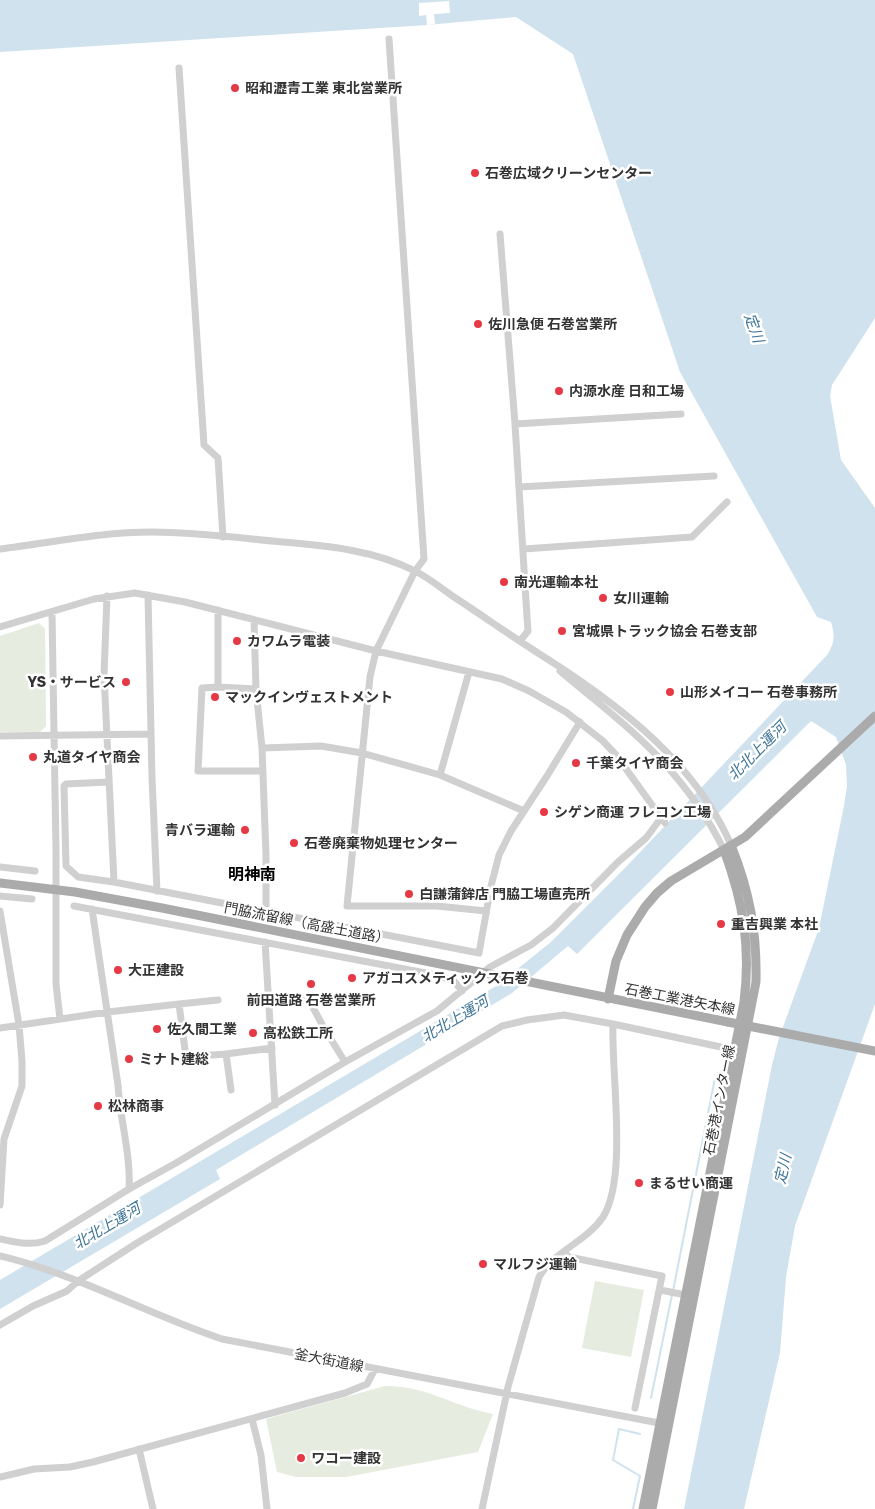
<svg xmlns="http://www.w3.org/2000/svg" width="875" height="1509" font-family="Rubik,'Noto Sans JP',sans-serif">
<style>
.green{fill:#e6ecdf}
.water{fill:#cfe2ee}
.pier{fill:#fff}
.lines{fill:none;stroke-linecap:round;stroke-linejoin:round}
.stream{stroke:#cfe2ee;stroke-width:2}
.minor{stroke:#d0d0d0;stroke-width:7}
.major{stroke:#ababab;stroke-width:9}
.major-bridge{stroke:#ababab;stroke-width:9}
.poi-dot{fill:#e63946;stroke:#fff;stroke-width:2}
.labels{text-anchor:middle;stroke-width:5;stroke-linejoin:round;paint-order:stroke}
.poi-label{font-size:14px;font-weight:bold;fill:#333;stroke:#fff;text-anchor:start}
.street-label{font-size:14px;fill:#333;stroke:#fff}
.water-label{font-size:15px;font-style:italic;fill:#3f7597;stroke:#fff}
.quarter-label{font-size:16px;font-weight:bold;fill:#000;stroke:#fff}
</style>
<rect width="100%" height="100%" fill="#fff"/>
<path class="green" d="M39 623 45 629 46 726 40 732H0V636Z
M595 1281 644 1290 631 1357 582 1348Z
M385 1386C425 1385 455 1407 493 1414L478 1452 346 1477H296L277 1472 266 1419Z"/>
<path class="water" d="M0 0H875V318L832 385 830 396 841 460 875 508V1004L795 1226 786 1277 780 1353 744 1509H684L772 1065 779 1038 819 928 844 806 847 786 846 765 836 737 811 721 577 954 568 946 512 993 216 1170 220 1179 0 1309V1280L496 986 551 942 625 868 827 655C835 643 835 635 831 622L817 617 680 372 573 54 516 17 427 25 0 52Z"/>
<path class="pier" d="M449 1 450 13 434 14 435 24 427 25 426 15 419 16V3Z"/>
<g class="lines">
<path class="stream" d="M673 1291 715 1078
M651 1398 672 1295
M633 1509 640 1476 613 1460 619 1429 640 1434"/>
<path class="minor" d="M389 39 424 559 415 571 376 651 370 677 347 906H437L486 911
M179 68 204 445 218 458 223 537
M500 234 515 424 527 617 528 631 520 641
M515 424 681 414
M519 487 714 476
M0 549C50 543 101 532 152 532 195 532 240 538 283 542 328 546 374 550 415 571 429 578 441 588 454 597 486 618 517 640 549 660 622 707 696 764 731 845
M524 549 692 537 727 502
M148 595 152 778 157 891
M107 596 104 675 114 882
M218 610V687L202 688 198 771H262
M52 613 56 851V984L60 1019
M254 620 256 689 262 748 266 855V912
M0 627 94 599 135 593 185 602 376 651 502 679 529 691 566 712 603 741 616 755 665 823
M560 671C577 686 596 700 613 715 659 753 698 797 724 850
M218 687 256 689
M0 736 151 734
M262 748 321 746 362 753 440 775 524 811
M440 775 469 672
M108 782 66 784 64 786 66 866 78 877 114 882 479 953 491 886 499 855 511 831 547 776 580 722
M0 867 35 871
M0 896 32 899
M74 906 431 974 454 981 462 991
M92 909 118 1085C120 1120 131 1154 129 1189
M0 911 19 1025 22 1061V1086L4 1139 0 1205
M265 942 275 1105
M218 1000 179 1004 186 1057 226 1054
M269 1002 309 1000 324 1028 345 1062
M0 1028 108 1012 179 1004
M231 1090 226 1054 272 1048
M0 1239C16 1242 29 1246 45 1241L129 1189 176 1163 345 1062 437 1011 490 967 531 945 553 928 618 862 646 838 661 818
M564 1252 569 1257 662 1276 635 1408
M0 1256C77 1274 147 1314 222 1339L664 1424
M660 1290 686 1295
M0 1325 33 1306 67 1291 78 1281 137 1243 502 1026 527 1020 564 1015 613 1024 735 1050
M252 1419 261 1455 267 1509
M139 1449 153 1509
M0 1477 34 1469 70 1467 93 1462 345 1393 367 1384 375 1369
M482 1509 508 1387 539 1277C554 1251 586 1242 603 1217 628 1178 611 1072 613 1024"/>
<path class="major" d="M0 883 75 892 162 908 728 1022
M608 999 616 961 627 935 645 907 657 893 671 881 745 837 875 716
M643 1509 744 1002C751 946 743 902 724 850
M652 1509 756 982C757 931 750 893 731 845"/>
<path class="major-bridge" d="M728 1022 875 1051"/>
</g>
<g class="poi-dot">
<circle cx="235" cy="88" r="5"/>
<circle cx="475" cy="173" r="5"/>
<circle cx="478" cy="324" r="5"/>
<circle cx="559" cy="391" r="5"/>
<circle cx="504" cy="582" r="5"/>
<circle cx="603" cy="598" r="5"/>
<circle cx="562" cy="631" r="5"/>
<circle cx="237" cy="641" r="5"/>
<circle cx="126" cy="682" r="5"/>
<circle cx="670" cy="692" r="5"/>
<circle cx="215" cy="697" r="5"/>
<circle cx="33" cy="757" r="5"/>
<circle cx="576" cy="763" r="5"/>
<circle cx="544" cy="812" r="5"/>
<circle cx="245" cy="830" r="5"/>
<circle cx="294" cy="843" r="5"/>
<circle cx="409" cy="894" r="5"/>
<circle cx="721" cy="924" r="5"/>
<circle cx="118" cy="970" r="5"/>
<circle cx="352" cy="978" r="5"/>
<circle cx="311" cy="984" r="5"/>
<circle cx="157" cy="1029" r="5"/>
<circle cx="253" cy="1033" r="5"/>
<circle cx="129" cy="1059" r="5"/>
<circle cx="98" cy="1106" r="5"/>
<circle cx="639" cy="1183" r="5"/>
<circle cx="483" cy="1264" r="5"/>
<circle cx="301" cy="1458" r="5"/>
</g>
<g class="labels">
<g class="poi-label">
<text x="245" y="93">昭和瀝青工業 東北営業所</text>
<text x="485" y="178">石巻広域クリーンセンター</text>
<text x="488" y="329">佐川急便 石巻営業所</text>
<text x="569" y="396">内源水産 日和工場</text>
<text x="514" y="587">南光運輸本社</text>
<text x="613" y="603">女川運輸</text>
<text x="572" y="636">宮城県トラック協会 石巻支部</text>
<text x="247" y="646">カワムラ電装</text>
<text x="116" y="687" text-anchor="end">YS・サービス</text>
<text x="680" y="697">山形メイコー 石巻事務所</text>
<text x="225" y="702">マックインヴェストメント</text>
<text x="43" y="762">丸道タイヤ商会</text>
<text x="586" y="768">千葉タイヤ商会</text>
<text x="554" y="817">シゲン商運 フレコン工場</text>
<text x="235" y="835" text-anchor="end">青バラ運輸</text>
<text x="304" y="848">石巻廃棄物処理センター</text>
<text x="419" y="899">白謙蒲鉾店 門脇工場直売所</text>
<text x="731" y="929">重吉興業 本社</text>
<text x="128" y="975">大正建設</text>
<text x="362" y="983">アガコスメティックス石巻</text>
<text x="311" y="1005" text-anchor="middle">前田道路 石巻営業所</text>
<text x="167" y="1034">佐久間工業</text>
<text x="263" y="1038">高松鉄工所</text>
<text x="139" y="1064">ミナト建総</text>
<text x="108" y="1111">松林商事</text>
<text x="649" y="1188">まるせい商運</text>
<text x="493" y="1269">マルフジ運輸</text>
<text x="311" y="1463">ワコー建設</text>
</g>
<g class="street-label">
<text transform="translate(307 923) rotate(11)" y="5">門脇流留線（高盛土道路）</text>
<text transform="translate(680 999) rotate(11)" y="5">石巻工業港矢本線</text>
<text transform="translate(719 1100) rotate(-79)" y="5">石巻港インター線</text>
<text transform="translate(329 1360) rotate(11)" y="5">釜大街道線</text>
</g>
<g class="water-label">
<text transform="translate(754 328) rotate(70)" y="5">定川</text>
<text transform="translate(757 751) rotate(-45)" y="5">北北上運河</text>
<text transform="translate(455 1019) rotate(-31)" y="5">北北上運河</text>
<text transform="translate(783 1169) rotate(-77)" y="5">定川</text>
<text transform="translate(107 1226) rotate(-31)" y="5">北北上運河</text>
</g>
<g class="quarter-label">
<text x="252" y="880">明神南</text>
</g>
</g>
</svg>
